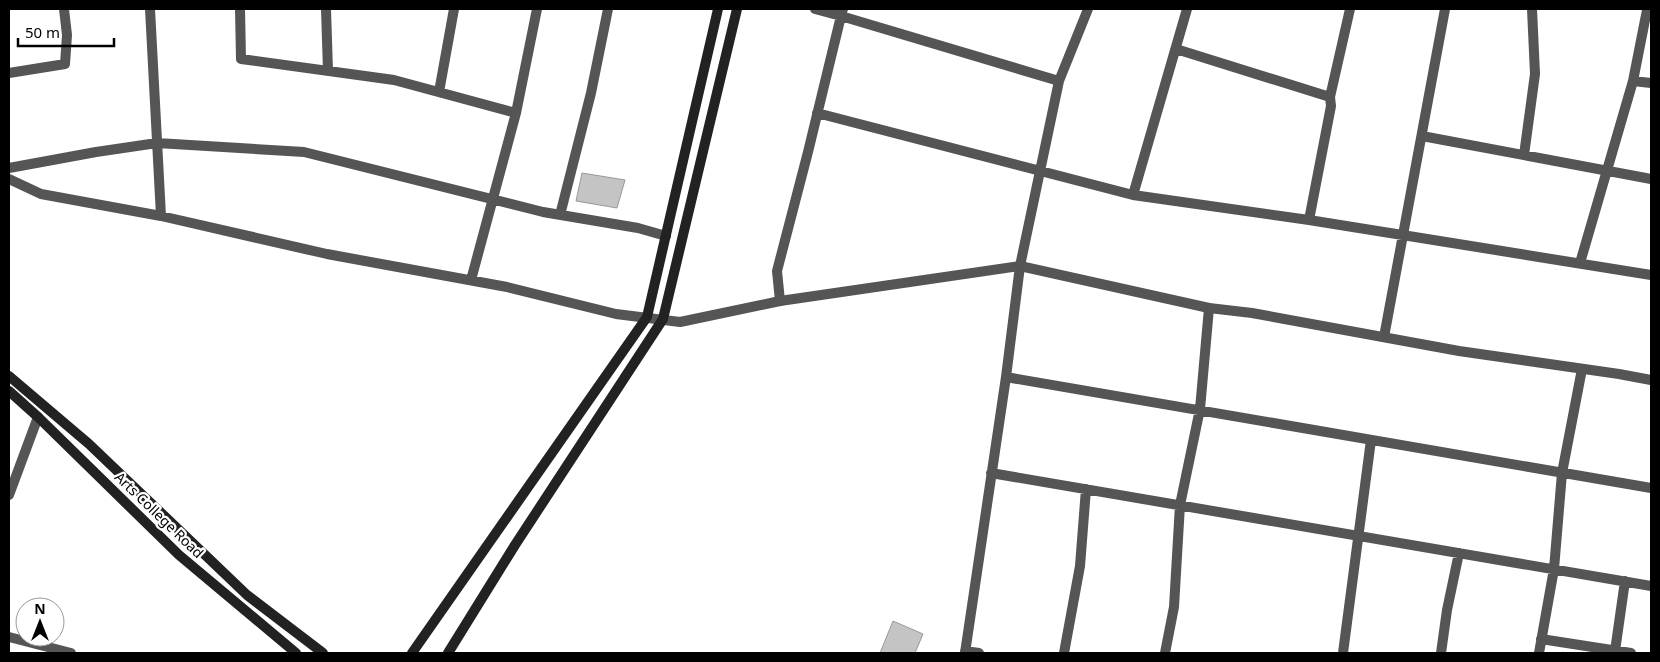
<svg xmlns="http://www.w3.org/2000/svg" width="1660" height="662" font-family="'Noto Sans',sans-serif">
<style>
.building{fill:#c4c4c4;stroke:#999}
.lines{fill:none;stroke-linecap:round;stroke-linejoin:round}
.minor{stroke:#555;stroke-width:10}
.tertiary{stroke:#555;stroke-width:10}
.secondary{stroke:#222;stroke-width:10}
.labels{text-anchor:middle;stroke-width:4.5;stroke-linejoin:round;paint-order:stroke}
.street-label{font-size:14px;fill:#000;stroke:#fff}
</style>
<rect width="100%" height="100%" fill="#fff"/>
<path class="building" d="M582 173 625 180 617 208 576 201Z
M893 621 923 634 915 653H880Z"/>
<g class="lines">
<path class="minor" d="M150 9 161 216
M240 9 241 59 394 80 516 113 537 9
M326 9 328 71
M815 9 841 16 843 9
M1176 49 1330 97
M9 73 65 64 67 35 64 9
M1059 81 1088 9
M1633 81 1651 83
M439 92 454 9
M817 113 1133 195 1309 220 1651 275
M1422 136 1651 179
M1524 155 1535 74 1532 9
M9 168 96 152 157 143 304 152 543 212 638 228 666 236
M9 179 41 194 161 216 327 254 507 287 616 314 680 322 780 301 777 271 808 152 841 16 1059 81 1020 266 1006 377 965 653
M1133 195 1187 9
M560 215 591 93 608 9
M1309 220 1331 106 1330 97 1350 9
M1580 263 1633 81 1647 10
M471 280 516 113
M1383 337H1384L1445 9
M1006 377 1651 488
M991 473 1651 586
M9 495 38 417
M9 637 71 653
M1541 639 1631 653
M965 651 979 653
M1615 651 1625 581
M1064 653 1080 566 1086 489
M1165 653 1174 607 1180 505 1200 409 1209 308
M1343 653 1371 440
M1441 653 1447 610 1459 553
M1539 653 1554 569 1562 473 1582 369"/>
<path class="tertiary" d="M780 301 1020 266 1209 308 1252 313 1459 351 1619 374 1651 380"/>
<path class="secondary" d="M9 376 89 444 247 595 323 653
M9 391 38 417 179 555 296 653
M412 653 647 317 718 9
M448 653 515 545 663 319 737 9"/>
</g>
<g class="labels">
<g class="street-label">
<text transform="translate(159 515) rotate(44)" y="5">Arts College Road</text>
</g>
</g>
<rect width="1660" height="662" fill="none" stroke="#000000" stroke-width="20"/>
<g transform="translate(40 622)"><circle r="24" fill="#ffffff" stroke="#999999"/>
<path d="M0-4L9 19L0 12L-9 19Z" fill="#000000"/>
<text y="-8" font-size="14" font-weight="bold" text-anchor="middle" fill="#000000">N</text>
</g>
<path d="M18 38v8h96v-8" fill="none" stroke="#000000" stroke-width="2.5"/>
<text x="25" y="38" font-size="15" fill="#000000" stroke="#ffffff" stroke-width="4" paint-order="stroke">50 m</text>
</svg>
